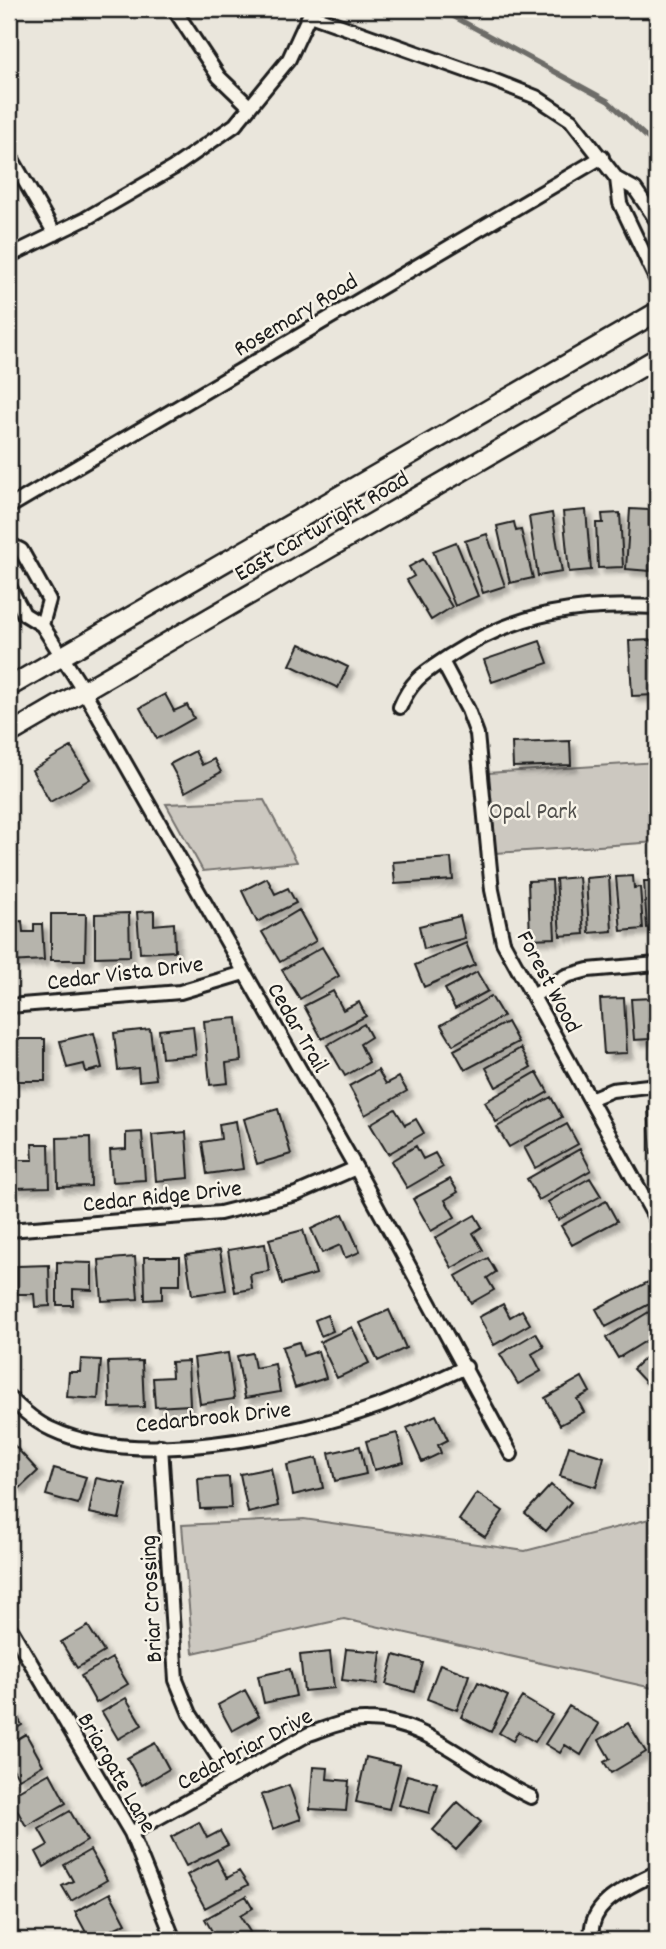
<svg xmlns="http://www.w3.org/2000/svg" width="666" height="1949" font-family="Dekko,sans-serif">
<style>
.green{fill:#ccc8c0;stroke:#74726e;stroke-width:2}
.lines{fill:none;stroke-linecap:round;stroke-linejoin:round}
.stream{stroke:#6d6c68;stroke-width:5}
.building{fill:#b6b4ac;stroke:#1c1c1c;stroke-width:2;filter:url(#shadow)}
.minor-casing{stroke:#1c1c1c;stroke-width:18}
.secondary-casing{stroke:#1c1c1c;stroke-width:23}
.minor{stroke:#f7f3e8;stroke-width:12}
.secondary{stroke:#f7f3e8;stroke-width:18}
.labels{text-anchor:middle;stroke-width:5;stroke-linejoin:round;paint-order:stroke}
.street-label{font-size:24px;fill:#1c1c1c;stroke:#f7f3e8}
.park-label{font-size:24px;fill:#51504d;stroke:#f7f3e8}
</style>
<defs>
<filter id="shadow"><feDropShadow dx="5.5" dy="5.5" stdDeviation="2" flood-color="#0004"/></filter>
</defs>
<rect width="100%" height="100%" fill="#eae6dc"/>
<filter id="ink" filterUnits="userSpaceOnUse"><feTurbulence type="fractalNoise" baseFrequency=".0143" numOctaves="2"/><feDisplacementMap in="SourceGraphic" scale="14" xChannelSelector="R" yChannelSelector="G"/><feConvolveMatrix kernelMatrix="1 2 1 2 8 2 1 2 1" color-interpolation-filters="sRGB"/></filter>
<g filter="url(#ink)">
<path class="green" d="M657 762V842L495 853 488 773Z
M264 800 297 862 203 871 166 804Z
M657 1517V1689L344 1619 193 1653 182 1525 304 1519 525 1551Z"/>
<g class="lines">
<path class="stream" d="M440 9 608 101 657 147"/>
</g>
<path class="building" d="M630 509 649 510V525H653L650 571 626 569Z
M586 510 591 570 569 572 563 512Z
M552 513 562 572 538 576 529 517Z
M620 513 623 567 598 568 596 523H603L602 514Z
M514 522 516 531 521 530 533 578 510 583 497 526Z
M487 534 505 586 483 593 465 541Z
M456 542 478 596 455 606 433 551Z
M423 559 452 607 431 620 407 580 414 576 409 567Z
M652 640 655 695 632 696 629 641Z
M540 641 548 663 492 682 484 660Z
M300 644 348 667 338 688 290 665Z
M165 694 174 711 187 705 194 718 157 739 140 708Z
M570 741 571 765 513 767 512 743Z
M71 747 90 779 50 802 32 770Z
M195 751 202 765 214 759 221 772 185 792 170 764Z
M451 858 453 880 395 884 393 862Z
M657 873V927L647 928 644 881H649L648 874Z
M609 876 612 931 589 933 586 878Z
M633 876 634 888 640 887 643 929 621 931 616 877Z
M579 877 584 934 560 936 556 879Z
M267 878 275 894 288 888 296 903 257 922 242 891Z
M552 880 555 938 530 939 528 881Z
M299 910 316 941 280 962 262 932Z
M154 911V925L174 923 175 951 140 953 137 912Z
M129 913 130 956 95 957V914Z
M51 914H86L85 960H51Z
M460 916 465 938 424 949 419 926Z
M22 921 23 932H34V924H42L44 960 9 962V922Z
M466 943 475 965 424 987 415 965Z
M322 947 339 976 300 999 282 970Z
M477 972 488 991 455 1009 445 989Z
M333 991 343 1010 359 1002 366 1016 322 1039 304 1006Z
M491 996 503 1016 453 1045 441 1025Z
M624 998 627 1053 604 1054 600 999Z
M653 998 654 1018H649L650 1039 634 1040 631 999Z
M237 1018 241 1061 226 1063 228 1083 210 1085 204 1021Z
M507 1022 518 1042 465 1070 454 1050Z
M364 1024 371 1037 360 1044 369 1062 345 1076 327 1045Z
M193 1026 196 1055 162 1058 159 1030Z
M150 1029 156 1079 139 1081 138 1068 118 1070 114 1033Z
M94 1033 102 1068 86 1072 84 1064 67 1068 60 1041Z
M13 1039H45V1081H13Z
M521 1048 531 1067 496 1087 486 1068Z
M378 1070 386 1084 399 1077 407 1091 365 1115 349 1086Z
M537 1072 548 1092 496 1122 485 1102Z
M551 1097 562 1117 509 1147 497 1127Z
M657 1106V1153L651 1154 648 1107Z
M278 1109 291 1154 257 1164 244 1119Z
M395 1109 405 1125 416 1119 424 1133 388 1154 370 1124Z
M236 1121 243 1169 207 1174 202 1142 221 1139 219 1124Z
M567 1124 578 1144 535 1168 524 1147Z
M142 1132 145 1180 112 1182 110 1150 126 1149V1133Z
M186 1132 189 1178 156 1181 152 1135Z
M90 1137 91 1186 58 1187 57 1138Z
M32 1144H49L50 1187 14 1188V1160H33Z
M416 1146 423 1159 435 1153 443 1167 407 1188 391 1161Z
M580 1149 591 1170 539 1200 527 1179Z
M590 1178 601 1196 558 1220 548 1202Z
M450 1179 458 1192 445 1200 455 1217 431 1231 413 1199Z
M606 1201 617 1221 572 1245 561 1226Z
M343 1214 360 1252 345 1258 340 1245 322 1253 311 1229Z
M475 1215 482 1227 473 1233 483 1250 452 1268 435 1238Z
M303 1230 316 1274 282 1284 269 1239Z
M265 1244 269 1271 250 1274 252 1289 235 1292 228 1250Z
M220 1250 226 1290 192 1295 186 1255Z
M135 1257 138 1299 102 1301 99 1260Z
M144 1257H180V1285H162V1299L145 1300Z
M488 1258 496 1272 487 1278 494 1290 471 1303 456 1276Z
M57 1262 92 1263V1290L73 1289V1305H57Z
M49 1265 50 1306 35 1307 34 1294H17V1266Z
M648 1282 657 1300 606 1327 596 1309Z
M503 1304 510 1317 522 1310 530 1324 494 1345 479 1317Z
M657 1307V1334L618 1358 606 1338Z
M389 1310 406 1348 378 1361 360 1323Z
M327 1315 333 1331 321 1336 315 1320Z
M352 1327 369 1363 337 1378 320 1342Z
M536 1333 544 1347 532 1354 541 1371 518 1384 500 1354Z
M299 1342 303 1356 318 1351 326 1378 295 1388 282 1347Z
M657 1346V1378L649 1386 633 1369Z
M228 1353 234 1399 200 1404 194 1358Z
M252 1353 255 1368 275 1364 280 1392 245 1398 237 1356Z
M81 1359 101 1360 98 1399 67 1397 69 1372H80Z
M142 1361 144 1407 110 1408 108 1362Z
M188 1361 190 1405 155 1407 153 1378 172 1377 171 1362Z
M582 1377 590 1392 577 1399 584 1412 560 1425 545 1398Z
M436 1415 448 1440 438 1445 441 1453 422 1462 407 1428Z
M397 1433 404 1462 374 1470 366 1441Z
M13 1444 38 1471 19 1489 9 1478V1448Z
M360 1446 366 1474 335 1481 329 1453Z
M569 1446 604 1457 596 1487 560 1476Z
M317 1458 323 1488 293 1495 287 1465Z
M54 1468 86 1477 78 1504 46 1495Z
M271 1468 278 1506 248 1513 240 1474Z
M229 1477 231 1508 200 1509 198 1479Z
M96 1478 126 1484 119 1519 89 1513Z
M551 1485 571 1502 546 1531 525 1513Z
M477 1493 503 1511 485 1537 459 1520Z
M88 1626 104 1652 77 1668 61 1642Z
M346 1649 381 1652 377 1684 342 1680Z
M330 1652 334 1688 304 1691 300 1655Z
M394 1655 423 1663 415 1692 386 1684Z
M112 1658 128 1684 96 1703 81 1676Z
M440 1664 469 1675 457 1710 427 1699Z
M290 1669 296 1696 264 1703 258 1676Z
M478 1682 508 1696 491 1732 461 1717Z
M245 1690 259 1716 232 1731 218 1705Z
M522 1697 552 1715 535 1742 518 1732 513 1741 499 1733Z
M126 1698 142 1725 118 1739 102 1712Z
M9 1703 22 1725 9 1733Z
M569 1706 599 1724 581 1755 565 1745 560 1753 545 1744Z
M628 1723 646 1752 611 1773 604 1762 610 1759 599 1740Z
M26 1734 43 1765 19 1779 9 1762V1744Z
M155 1743 169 1769 142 1785 127 1758Z
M366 1757 400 1765 389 1809 356 1802Z
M313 1767 328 1768 327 1779 349 1781 346 1811 310 1809Z
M50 1773 66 1803 26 1826 9 1796Z
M407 1775 437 1783 429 1813 399 1805Z
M289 1785 301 1819 273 1829 261 1795Z
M458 1802 481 1822 456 1850 433 1830Z
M70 1811 87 1841 44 1867 36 1852 48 1845 39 1829Z
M199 1822 207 1838 220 1831 228 1845 186 1866 171 1837Z
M90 1850 107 1880 71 1901 62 1886 73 1881 64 1865Z
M217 1859 227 1878 239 1871 248 1885 205 1908 187 1875Z
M110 1893 126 1923 90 1940 75 1912Z
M246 1896 253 1908 240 1916 250 1932 236 1940H217L205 1919Z"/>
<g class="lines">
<g class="minor-casing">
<path id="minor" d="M174 9 219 77 250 107
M310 15 493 80 536 97 571 120 617 179 620 203 657 281
M9 154 55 234
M617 179 635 189 657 221
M9 256 85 219 173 168 235 125 289 59 312 9
M9 507 602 157
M9 544 21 550 49 600 42 625
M9 586 24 614 42 625 84 691 356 1168 511 1454
M442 661 468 710 477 734 492 890 503 942 657 1221
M400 707C412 678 426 672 451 655 518 612 579 603 657 607
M533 996 566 976 588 970 657 964
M9 1006 180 992 244 973
M590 1099 612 1090 657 1085
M9 1230 220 1213 296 1194 356 1168
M9 1397C21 1409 35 1422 51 1429 135 1469 294 1436 378 1406 408 1395 437 1380 466 1367
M161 1446 176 1680 190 1714 231 1777
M12 1631 131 1833 174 1940
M131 1833 309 1734C327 1728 347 1719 367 1720 429 1720 477 1773 531 1797
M592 1940C586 1902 630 1887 657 1872"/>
</g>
<g class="secondary-casing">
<path id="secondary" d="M9 687 657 312
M9 734 657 358"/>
</g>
<use href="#minor" class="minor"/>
<use href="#secondary" class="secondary"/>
</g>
</g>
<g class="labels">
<g class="street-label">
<text transform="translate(295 314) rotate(-31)" y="8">Rosemary Road</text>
<text transform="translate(321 525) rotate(-30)" y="8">East Cartwright Road</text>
<text transform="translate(125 972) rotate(-7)" y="8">Cedar Vista Drive</text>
<text transform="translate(550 981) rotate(62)" y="8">Forest Wood</text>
<text transform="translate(299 1027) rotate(60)" y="8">Cedar Trail</text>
<text transform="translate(162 1195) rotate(-6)" y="8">Cedar Ridge Drive</text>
<text transform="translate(213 1416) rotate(-6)" y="8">Cedarbrook Drive</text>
<text transform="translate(150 1599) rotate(-93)" y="8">Briar Crossing</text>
<text transform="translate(244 1748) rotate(-28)" y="8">Cedarbriar Drive</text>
<text transform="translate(118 1772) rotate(60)" y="8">Briargate Lane</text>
</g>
<g class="park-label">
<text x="533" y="818">Opal Park</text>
</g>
</g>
<rect width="666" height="1949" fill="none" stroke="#f7f3e8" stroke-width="35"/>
<rect x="18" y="18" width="631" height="1914" fill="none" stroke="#1c1c1c" stroke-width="2.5" filter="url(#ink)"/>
</svg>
